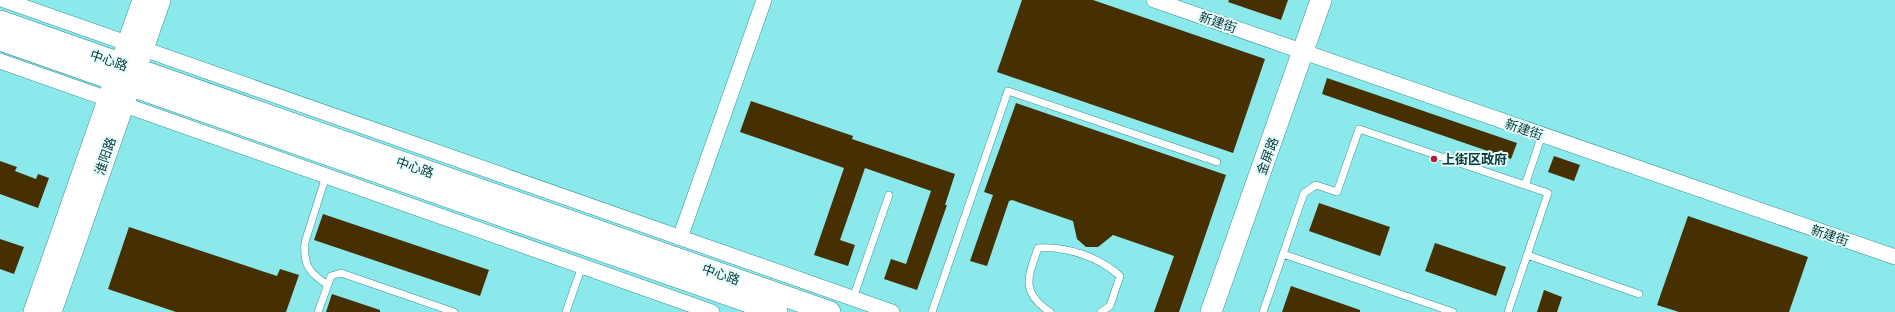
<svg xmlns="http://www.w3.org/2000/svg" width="1895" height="312" font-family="'Playfair Display','Noto Sans SC',serif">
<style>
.building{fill:#462f01}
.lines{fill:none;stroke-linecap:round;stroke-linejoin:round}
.lane-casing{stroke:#319395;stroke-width:8}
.street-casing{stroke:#319395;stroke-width:16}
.secondary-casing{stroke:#319395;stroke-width:22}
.lane{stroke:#fff;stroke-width:7}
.street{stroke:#fff;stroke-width:15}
.secondary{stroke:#fff;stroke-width:21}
.poi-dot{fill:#b01c39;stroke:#e4fdfd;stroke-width:1.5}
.labels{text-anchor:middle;stroke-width:4;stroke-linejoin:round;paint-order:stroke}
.street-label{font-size:13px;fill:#0c3536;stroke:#e4fdfd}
.poi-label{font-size:13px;font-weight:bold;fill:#0c3536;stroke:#e4fdfd;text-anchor:start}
</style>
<rect width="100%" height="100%" fill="#8ce9eb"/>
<path class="building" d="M1022 0H1093L1265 59 1233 153 997 72Z
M1229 0H1288L1281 20 1228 2Z
M1327 78 1517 143 1511 159 1322 94Z
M751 101 853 136 852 139 955 174 945 205H947L917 290 884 279 891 259 906 264 931 191 865 168 840 240 855 245 848 266 814 255 844 168 740 132Z
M1016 103 1226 175 1179 312H1154L1174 256 1113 235 1098 247H1086L1077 239 1073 221 1012 200 1009 201 987 266 970 261 993 195 984 192Z
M1554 156 1580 165 1574 181 1548 172Z
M0 161 17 167 15 171 36 179 38 174 49 178 38 208 0 194Z
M1319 203 1390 227 1380 256 1309 231Z
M323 214 489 270 480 296 314 240Z
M1688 216 1808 257 1789 312H1679L1657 305Z
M129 227 277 276 280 269 299 275 286 312H176L108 289Z
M0 239 24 247 14 274 0 269Z
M1435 243 1506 267 1496 296 1425 271Z
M1291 286 1360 310V312H1282Z
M1544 290 1562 297 1557 312H1537Z
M332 294 380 310V312H326Z"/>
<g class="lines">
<g class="lane-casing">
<path id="lane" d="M326 176 305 242C303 265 309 273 328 285
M1525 185 1542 135
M1283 254 1453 312
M1527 255 1639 294
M853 298 889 195
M318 312 331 276 341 273 454 312
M566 312 582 266
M932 312 1008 91 1217 162
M1050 312C1020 292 1028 277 1038 248 1067 246 1099 257 1120 276L1110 306 1101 312
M1263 312 1304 193 1316 185 1337 192 1359 129 1548 193 1508 312"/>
</g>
<g class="street-casing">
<path id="street" d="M4 0 892 312
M1154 0 1895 257
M0 61 712 312
M680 238 764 0"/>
</g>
<g class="secondary-casing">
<path id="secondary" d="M0 21 830 312
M0 40 777 312
M34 312 143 0
M51 312 160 0
M1211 312 1321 0"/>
</g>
<use href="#lane" class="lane"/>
<use href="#street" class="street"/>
<use href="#secondary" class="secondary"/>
</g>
<circle class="poi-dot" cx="1434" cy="159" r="4"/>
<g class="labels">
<g class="street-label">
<text transform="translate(1218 22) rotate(19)" y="5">新建街</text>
<text transform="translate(109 60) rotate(19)" y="5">中心路</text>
<text transform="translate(1524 129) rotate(19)" y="5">新建街</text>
<text transform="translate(105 156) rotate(-71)" y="5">淮阳路</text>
<text transform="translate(1267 156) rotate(-70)" y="5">金屏路</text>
<text transform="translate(415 167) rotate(19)" y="5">中心路</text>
<text transform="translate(1830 235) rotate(19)" y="5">新建街</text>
<text transform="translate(721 274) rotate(19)" y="5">中心路</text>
</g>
<g class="poi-label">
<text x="1442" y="164">上街区政府</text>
</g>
</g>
</svg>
